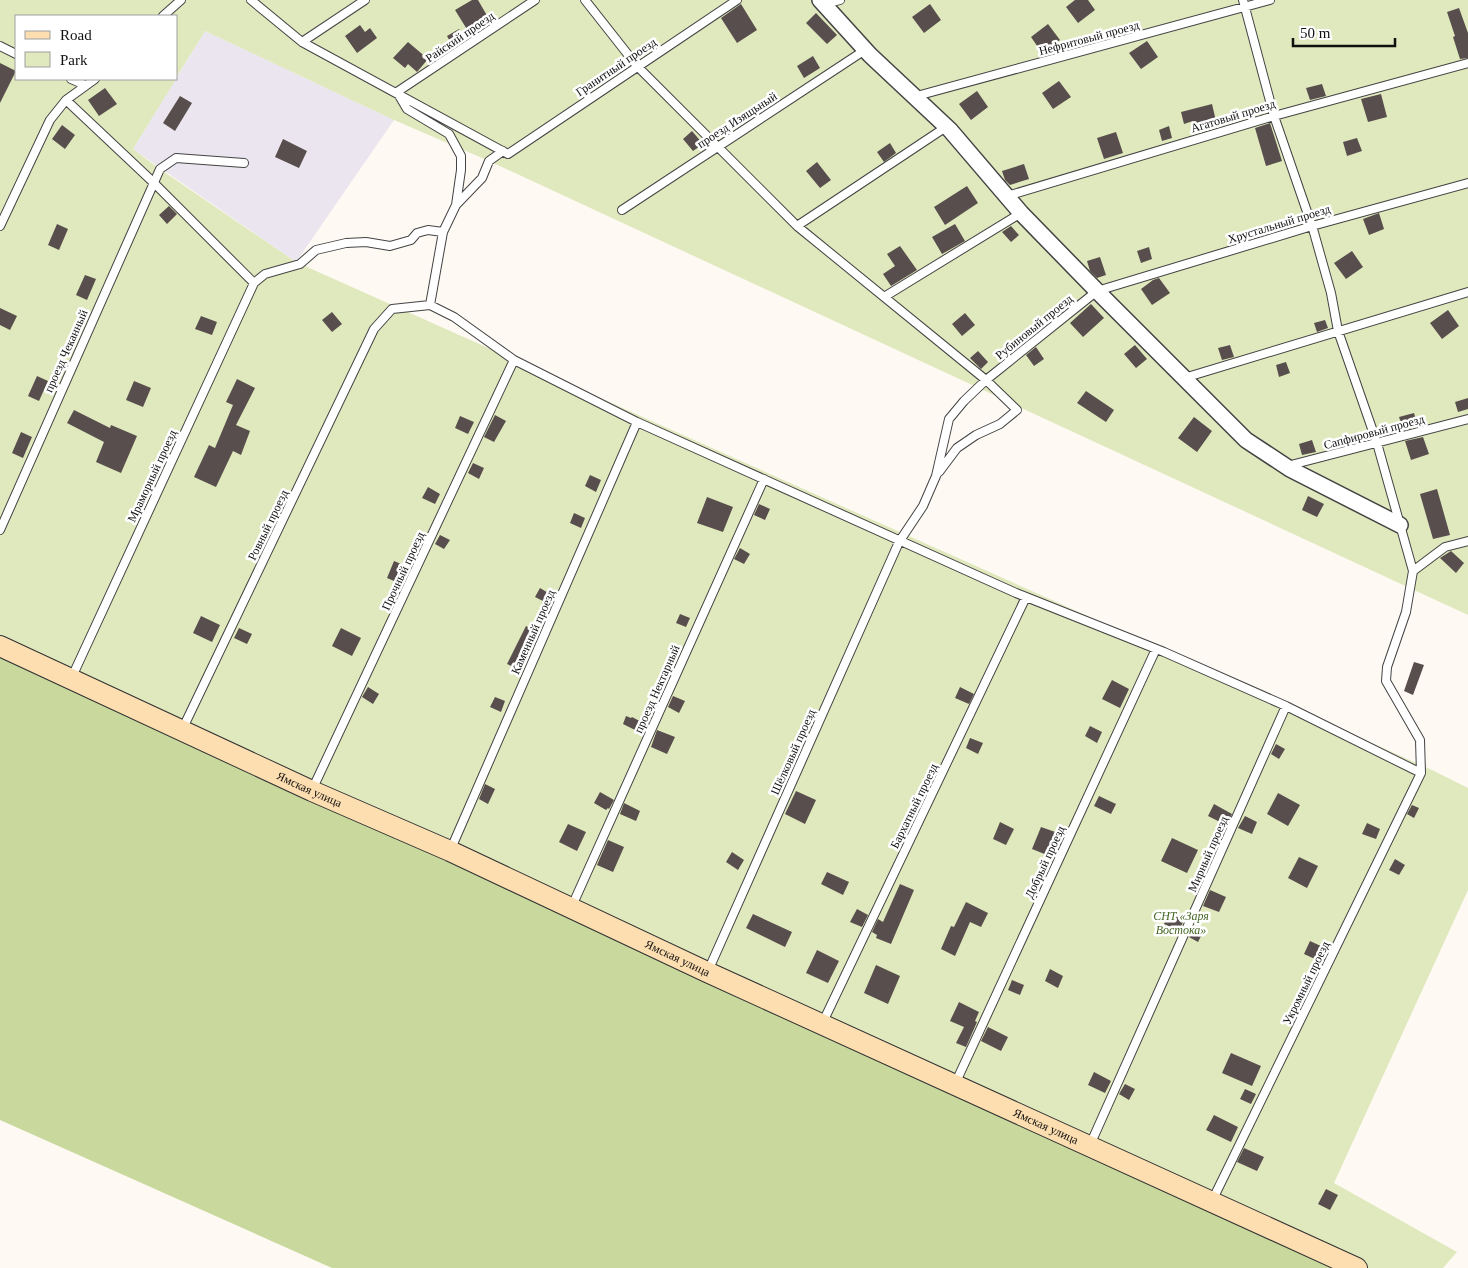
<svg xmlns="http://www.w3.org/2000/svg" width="1468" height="1268" font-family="'Times New Roman',serif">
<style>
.industrial{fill:#eae5ee}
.green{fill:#e0e9bd}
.forest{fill:#c9d99d}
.building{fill:#584e4d}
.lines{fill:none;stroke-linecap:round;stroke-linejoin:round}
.lane-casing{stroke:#434343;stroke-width:10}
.street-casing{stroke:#434343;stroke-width:18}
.secondary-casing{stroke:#323232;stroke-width:22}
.lane{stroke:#fff;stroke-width:8}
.street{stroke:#fff;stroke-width:15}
.secondary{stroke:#fcdeb1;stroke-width:20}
.labels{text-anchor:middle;stroke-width:5;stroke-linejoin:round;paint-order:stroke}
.street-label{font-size:12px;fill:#101010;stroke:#fff}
.park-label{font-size:12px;font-style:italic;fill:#462;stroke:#fff}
</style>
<rect width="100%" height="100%" fill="#fff9f3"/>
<path class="industrial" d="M205 31 394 120 296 262 133 149Z"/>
<path class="green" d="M0 0H1468V615L489 161 394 120 205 31 176 78V16H16V79H176L133 149 160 169 296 262 1432 770 1468 788V890L1334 1183 1457 1252 1443 1268H1357L0 646Z"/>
<path class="forest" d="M0 654 1332 1268H332L0 1120Z"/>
<path class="building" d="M472 0H478L489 19 468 31 455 10Z
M1075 0H1088L1095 10 1078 23 1066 7Z
M741 4 757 30 737 43 721 18Z
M930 4 941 20 924 33 912 17Z
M1459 8 1468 33V58L1460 59 1453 37 1455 36 1447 12Z
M816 13 837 35 827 44 806 23Z
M1048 24 1060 40 1042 53 1031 37Z
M360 25 365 32 370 28 377 38 357 53 345 36Z
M459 29 465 40 453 47 447 36Z
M1147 41 1158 57 1141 69 1129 53Z
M408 42 428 59 417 72 408 64 405 68 393 58Z
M813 56 820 68 804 78 797 66Z
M0 63 16 71 0 103Z
M1059 81 1071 97 1053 109 1042 93Z
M1322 84 1326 96 1310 100 1306 88Z
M105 88 117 104 99 116 88 100Z
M977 91 988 107 971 120 959 104Z
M1381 94 1387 117 1368 122 1361 99Z
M180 96 192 103 175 131 163 123Z
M1212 104 1217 125 1196 131 1193 121 1184 124 1181 112Z
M1270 123 1282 161 1266 166 1255 128Z
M62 125 75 135 65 149 52 139Z
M1169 126 1172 138 1162 141 1159 130Z
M692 131 703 144 693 151 683 139Z
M1116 132 1123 153 1104 159 1097 138Z
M1357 138 1362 151 1347 156 1343 142Z
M283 139 307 151 299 168 275 157Z
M890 143 896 153 884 162 877 152Z
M817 162 831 180 820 188 806 171Z
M1024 164 1029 179 1010 185 1005 180 1002 171Z
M967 186 978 203 945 225 934 207Z
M169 206 177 214 167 224 159 215Z
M1379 213 1384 229 1369 235 1363 219Z
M57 224 68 229 59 250 48 245Z
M955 224 965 241 942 254 932 237Z
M1011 226 1019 235 1011 242 1002 232Z
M900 246 917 270 891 286 883 274 895 266 887 254Z
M1149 247 1152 259 1141 263 1137 251Z
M1352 251 1363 267 1346 279 1334 263Z
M1100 257 1106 275 1097 278 1090 271 1087 261Z
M85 275 96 279 87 300 76 295Z
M1159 278 1170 293 1152 305 1141 289 1153 280Z
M1091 304 1104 318 1083 337 1070 323Z
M0 308 17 316 10 330 0 325Z
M1448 310 1459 326 1442 339 1430 323Z
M332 312 342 324 332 332 322 320Z
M965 313 975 325 962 336 952 324Z
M201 316 217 322 212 335 195 329Z
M1325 320 1328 328 1317 332 1314 323Z
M1135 345 1147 359 1136 368 1124 354Z
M1230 345 1234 357 1222 360 1218 348Z
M1036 347 1044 359 1034 366 1026 355Z
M978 351 988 362 981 369 970 358Z
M1286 362 1290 373 1279 377 1276 365Z
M37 376 48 381 39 401 28 396Z
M237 379 255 388 236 425 250 431 241 455 233 451 216 487 194 477 209 445 215 448 233 405 226 402Z
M134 381 151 388 143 407 126 400Z
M1086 391 1114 410 1106 422 1077 403Z
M1468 398V409L1458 412 1455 402Z
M74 410 110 428 111 425 137 436 121 473 96 462 104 442 67 423Z
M1414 413 1418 426 1403 430 1399 417Z
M495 415 506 421 494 442 484 437Z
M460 416 474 422 468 434 455 428Z
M1194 417 1212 431 1197 452 1178 438Z
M21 432 32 437 23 458 12 453Z
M1423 437 1429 454 1411 460 1405 441Z
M1312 440 1316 452 1302 455 1299 444Z
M473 463 484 468 479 479 468 473Z
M590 475 601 480 596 492 585 486Z
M428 487 440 494 435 504 422 498Z
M1437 489 1450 535 1433 539 1420 494Z
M1308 496 1324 504 1317 517 1302 510Z
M707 497 733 507 723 532 697 523Z
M759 504 770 509 765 520 754 515Z
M574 513 585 518 581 528 570 523Z
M440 535 450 540 444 549 435 544Z
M740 548 750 554 744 564 734 559Z
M1451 551 1464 563 1456 573 1440 558Z
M394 561 406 566 399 583 387 578Z
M540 588 550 594 545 602 535 597Z
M680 614 690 618 686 627 676 623Z
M201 616 220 625 212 642 193 633Z
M526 626 537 632 518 669 507 664Z
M239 628 252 634 247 644 234 638Z
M341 628 361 638 352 656 332 646Z
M1414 662 1424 665 1413 695 1404 691Z
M1112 680 1129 689 1120 708 1102 699Z
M368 687 379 694 373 704 362 697Z
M960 687 974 694 969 704 955 698Z
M673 696 685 701 679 713 668 707Z
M495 697 505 701 501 712 490 707Z
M626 716 631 718 632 717 647 725 643 734 623 724Z
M1090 726 1102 732 1097 743 1085 736Z
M657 730 675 737 667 754 651 747Z
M970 738 983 743 978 754 966 748Z
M1276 744 1285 749 1279 759 1271 754Z
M485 784 495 789 488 804 479 799Z
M796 791 816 800 805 824 785 814Z
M600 792 614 800 609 809 608 808 606 810 594 803Z
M1278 793 1300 805 1288 826 1267 814Z
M1099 796 1116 804 1111 814 1094 806Z
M624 803 640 811 636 821 620 814Z
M1214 804 1232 814 1228 823 1225 822 1224 824 1208 816Z
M1412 805 1419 808 1414 818 1407 814Z
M1245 816 1257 822 1252 834 1238 828Z
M1000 822 1014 829 1006 845 993 839Z
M1367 823 1380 829 1376 839 1362 834Z
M568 824 586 832 577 851 559 842Z
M1041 827 1061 834 1052 857 1032 849Z
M1172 838 1198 850 1187 873 1161 861Z
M608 840 624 847 613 872 597 865Z
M732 852 744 860 738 870 726 862Z
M1299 857 1318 866 1307 888 1288 878Z
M1395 859 1405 865 1399 875 1389 870Z
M827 872 849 882 843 895 821 884Z
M900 884 914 890 891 944 876 938 877 935 872 932 878 919 883 922Z
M1210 890 1226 897 1219 912 1203 906Z
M966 902 988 913 981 927 970 922 955 956 941 949 951 926 954 927Z
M857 909 868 915 862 927 850 922Z
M1169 913 1180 918 1179 920 1183 922 1179 931 1164 924Z
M753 914 792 932 785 947 746 928Z
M1193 927 1203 932 1198 942 1189 937Z
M1310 941 1323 947 1317 960 1304 954Z
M817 950 839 961 828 983 806 973Z
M876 965 900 976 888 1004 864 993Z
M1050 969 1063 976 1058 988 1045 981Z
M1012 980 1024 985 1020 995 1008 990Z
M959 1002 979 1012 975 1021 977 1022 966 1047 956 1043 964 1027 950 1021Z
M988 1027 1008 1037 1001 1051 981 1041Z
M1231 1053 1261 1066 1252 1086 1222 1073Z
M1094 1072 1111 1081 1105 1093 1088 1085Z
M1125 1084 1135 1089 1129 1100 1119 1094Z
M1245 1089 1256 1094 1251 1104 1240 1099Z
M1214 1115 1238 1127 1231 1142 1206 1130Z
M1244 1148 1264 1157 1257 1171 1237 1162Z
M1326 1189 1338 1195 1330 1210 1318 1204Z"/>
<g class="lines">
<g class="lane-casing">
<path id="lane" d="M251 0 302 42 508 154 737 0
M585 0 637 66 797 226 986 380 1017 410 1000 424 976 435 957 448 939 472
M824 4 840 0
M163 16 181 0
M302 42 365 0
M0 46 16 54
M71 79 85 85
M913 97 1270 0
M66 100 153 182 254 283
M1007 196 1274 116 1468 63
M456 205 461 170V156L449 134 407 109 397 92 535 0
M622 210 865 50
M0 226 50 120 66 100 95 79
M797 226 946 127
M884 297 1021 213
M430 305 443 232 456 205 482 178 489 161 503 151
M1184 378 1468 292
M1287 466 1468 419
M0 530 160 169 176 158 244 163
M1413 571 1445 547 1468 541
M71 679 254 283 265 274 300 264 316 250 346 243 366 242 390 246 411 240 417 233 428 230 443 232
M182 730 374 329 392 309 430 305 454 317 514 360 637 422 1016 593 1164 652 1286 706 1421 773
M312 790 514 360
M450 851 637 422
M572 906 764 479
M708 971 899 542 923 506 936 476 949 419 964 401 986 380 1097 291 1312 226 1468 183
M822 1024 1026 597
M955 1084 1156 649
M1090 1145 1286 706
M1212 1201 1421 773 1420 740 1386 681 1387 667 1406 612 1413 571 1377 443 1338 331 1331 293 1313 229 1274 116 1243 0"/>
</g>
<g class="street-casing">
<path id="street" d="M820 0 870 55 950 130 1021 213 1097 291 1246 440 1290 469 1400 525"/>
</g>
<g class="secondary-casing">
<g id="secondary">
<path id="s1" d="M0 646 312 791 450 851 707 972 1357 1268"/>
</g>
</g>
<use href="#lane" class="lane"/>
<use href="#street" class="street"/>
<use href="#secondary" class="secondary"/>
</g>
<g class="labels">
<g class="street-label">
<text transform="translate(460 37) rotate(-34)" y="4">Райский проезд</text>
<text transform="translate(1089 38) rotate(-15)" y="4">Нефритовый проезд</text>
<text transform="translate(616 67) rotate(-34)" y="4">Гранитный проезд</text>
<text transform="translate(1233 116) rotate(-17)" y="4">Агатовый проезд</text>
<text transform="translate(737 120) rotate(-33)" y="4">проезд Изящьный</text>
<text transform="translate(1279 224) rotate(-17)" y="4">Хрустальный проезд</text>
<text transform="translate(1034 327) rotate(-39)" y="4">Рубиновый проезд</text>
<text transform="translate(66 351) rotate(-66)" y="4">проезд Чеканный</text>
<text transform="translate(1374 432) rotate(-15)" y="4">Сапфировый проезд</text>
<text transform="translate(152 476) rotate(-65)" y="4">Мраморный проезд</text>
<text transform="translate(268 525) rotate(-64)" y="4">Ровный проезд</text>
<text transform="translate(403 571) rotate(-65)" y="4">Прочный проезд</text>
<text transform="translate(533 632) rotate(-66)" y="4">Каменный проезд</text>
<text transform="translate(657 689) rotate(-66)" y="4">проезд Нектарный</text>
<text transform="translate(793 752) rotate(-66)" y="4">Шёлковый проезд</text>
<text dy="4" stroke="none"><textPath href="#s1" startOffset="341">Ямская улица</textPath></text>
<text transform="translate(914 806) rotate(-64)" y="4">Бархатный проезд</text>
<text transform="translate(1208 854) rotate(-66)" y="4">Мирный проезд</text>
<text transform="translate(1045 862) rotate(-65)" y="4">Добрый проезд</text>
<text dy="4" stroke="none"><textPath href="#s1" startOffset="746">Ямская улица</textPath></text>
<text transform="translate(1306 983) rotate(-64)" y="4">Укромный проезд</text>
<text dy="4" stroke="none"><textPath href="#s1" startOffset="1151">Ямская улица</textPath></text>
</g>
<g class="park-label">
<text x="1181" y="920">СНТ «Заря<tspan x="1181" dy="14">Востока»</tspan></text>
</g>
</g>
<rect x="15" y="15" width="162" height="65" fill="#ffffff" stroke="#9f9f9f"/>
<rect x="25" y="31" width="25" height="8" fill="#fcdeb1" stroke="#9f9f9f"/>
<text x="60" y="40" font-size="15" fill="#101010">Road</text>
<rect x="25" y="52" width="25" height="15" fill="#e0e9bd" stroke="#9f9f9f"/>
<text x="60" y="65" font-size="15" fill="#101010">Park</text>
<path d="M1293 38v8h102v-8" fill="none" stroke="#101010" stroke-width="2.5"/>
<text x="1300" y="38" font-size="15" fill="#101010" stroke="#ffffff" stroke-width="4" paint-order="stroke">50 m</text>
</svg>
